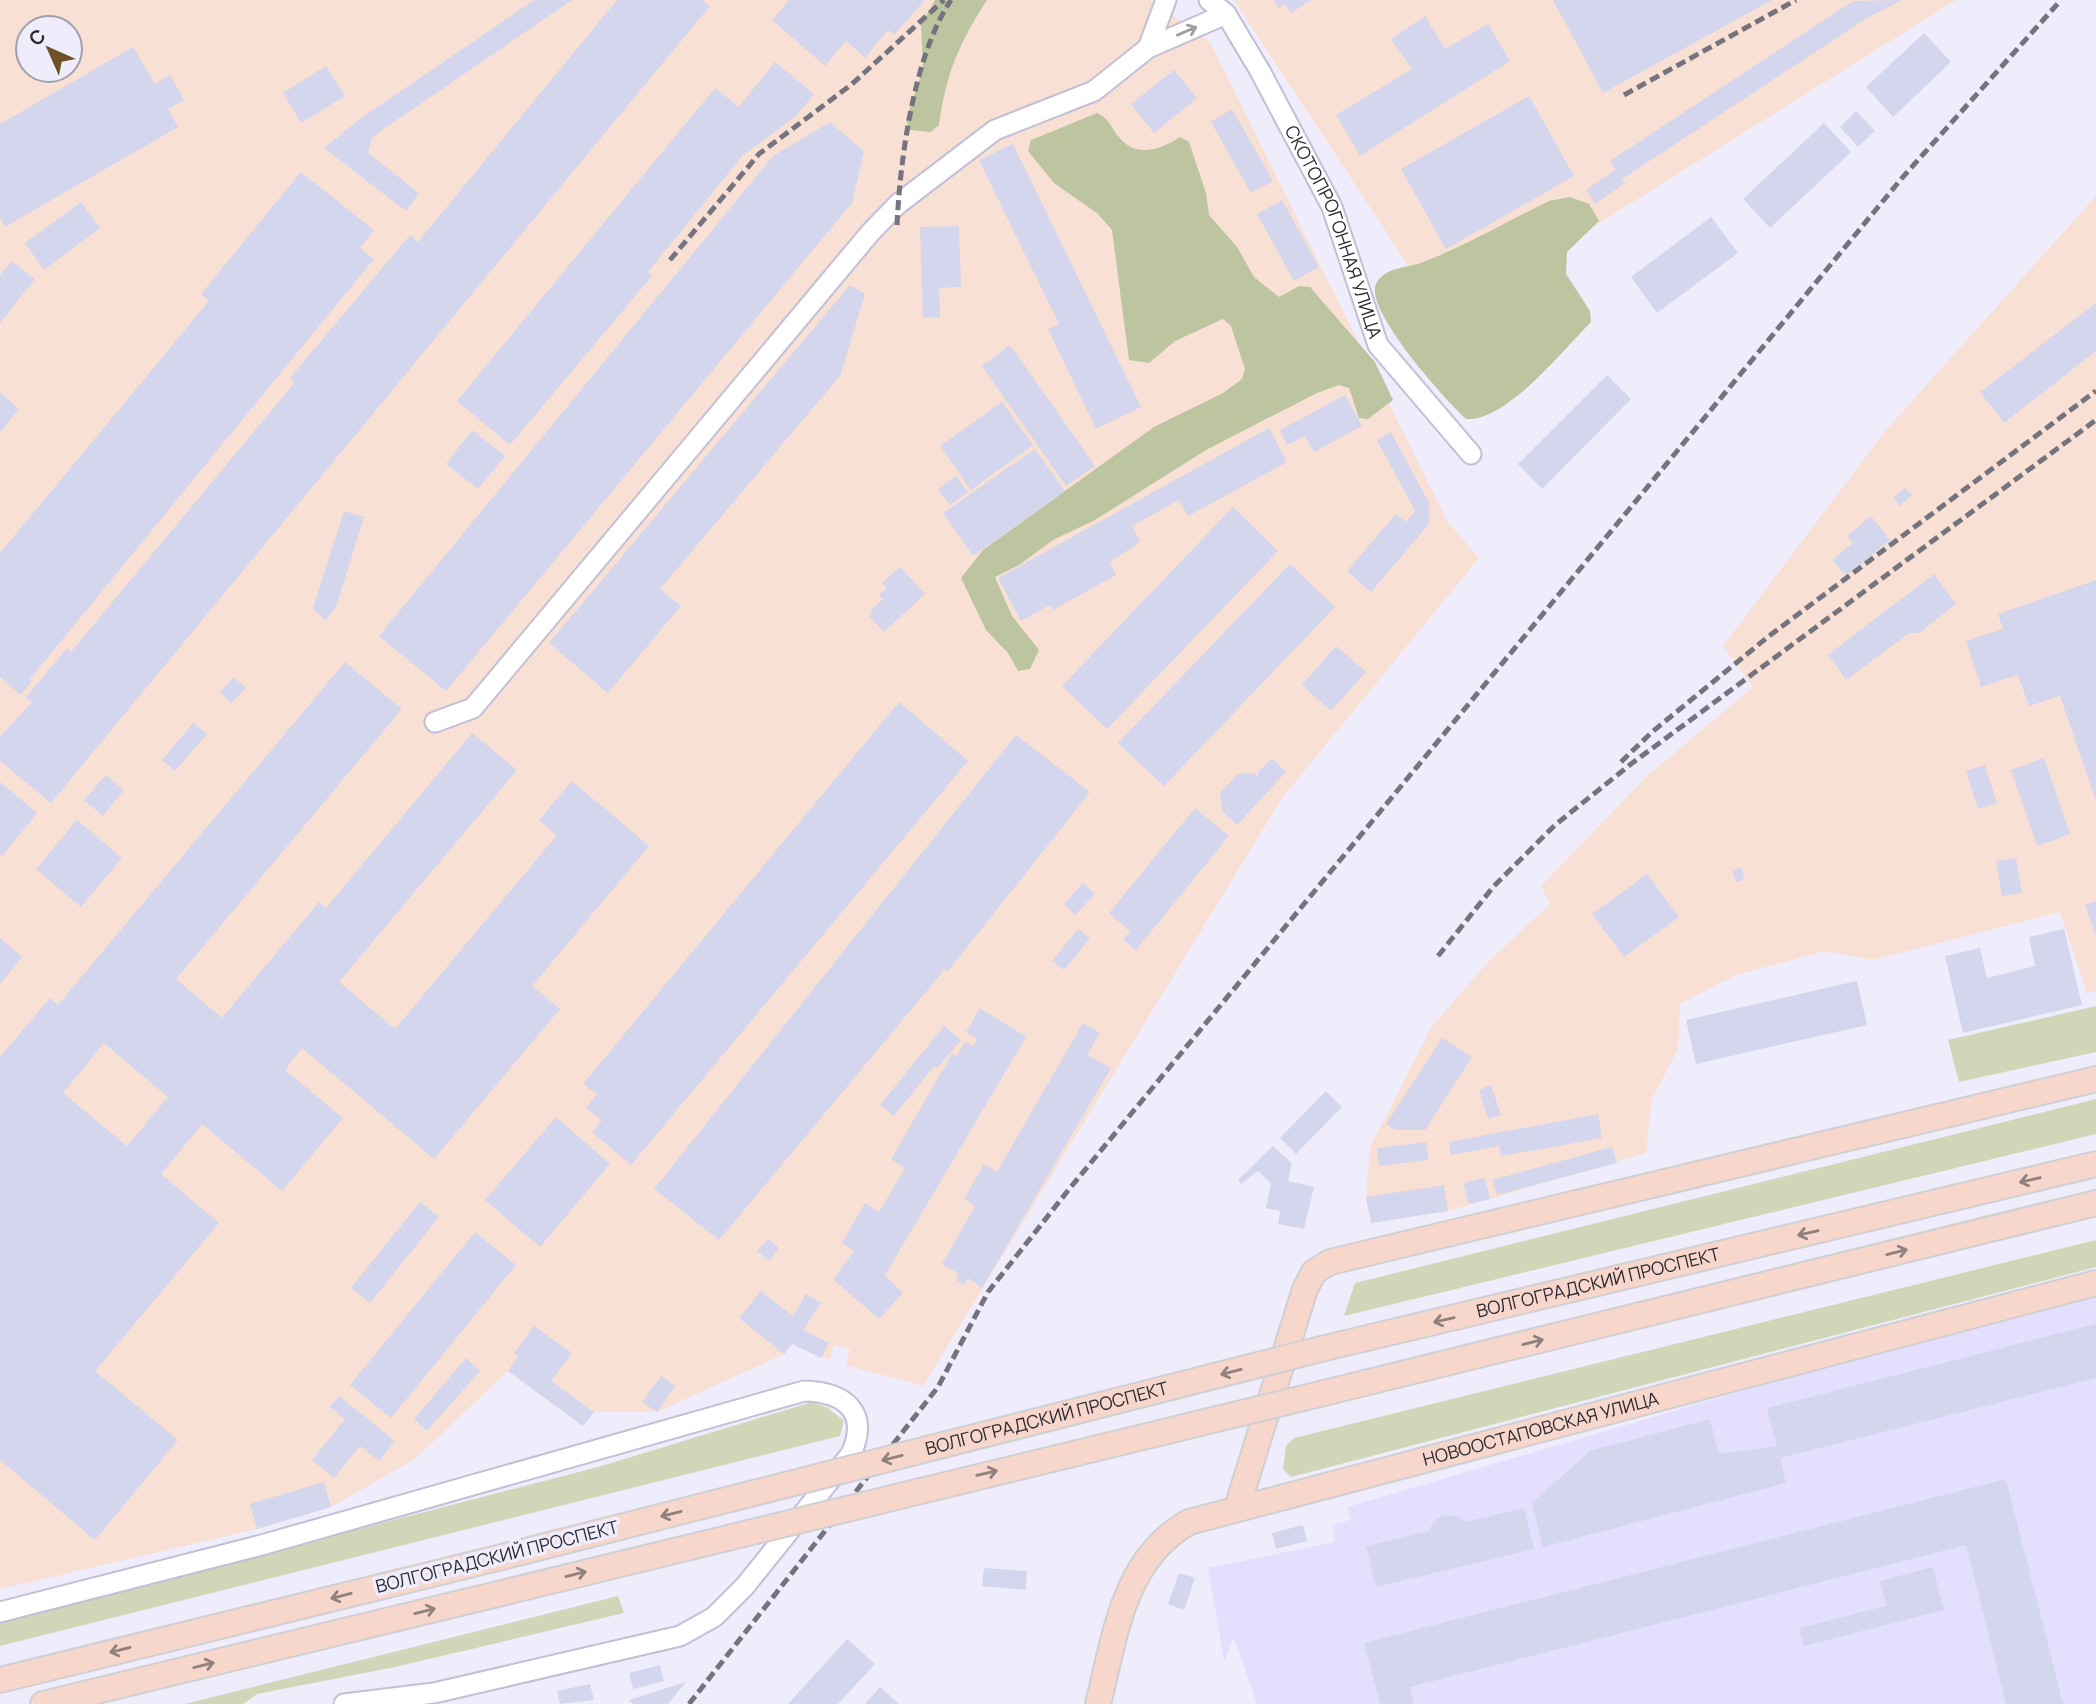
<svg xmlns="http://www.w3.org/2000/svg" width="2096" height="1704" font-family="Manrope,sans-serif">
<style>
.built{fill:#e4dffe}
.industrial{fill:#f8e0d5;fill-rule:evenodd}
.green{fill:#d0d7b8}
.forest{fill:#bcc59f}
.building{fill:#d3d6ed;fill-rule:evenodd}
.lines{fill:none;stroke-linecap:round;stroke-linejoin:round}
.minor-casing{stroke:#c2bfd6;stroke-width:23}
.major-casing{stroke:#d0d0d2;stroke-width:28}
.minor{stroke:#fff;stroke-width:19}
.major{stroke:#f7d6cb;stroke-width:24}
.rail{stroke:#75737e;stroke-width:5;stroke-dasharray:10 5;stroke-linecap:butt}
.major-bridge-casing{stroke:#d0d0d2;stroke-width:28;stroke-linecap:butt}
.major-bridge{stroke:#f7d6cb;stroke-width:24}
.oneway{stroke:#9f9fa2}
.oneway2{stroke:#90807e}
.labels{text-anchor:middle;stroke-width:7;stroke-linejoin:round;paint-order:stroke}
.street-label{font-size:18px;fill:#2a2931;stroke:#efedfc}
</style>
<rect width="100%" height="100%" fill="#efedfc"/>
<path class="built" d="M2096 1287V1704H1257L1234 1637 1224 1661 1208 1568 1335 1542 1332 1525 1351 1520 1347 1507Z"/>
<path class="industrial" d="M0 0H1150L1210 42 1447 521 1479 558 1282 798 923 1386 846 1365 850 1349 834 1345 830 1360 792 1344 784 1354 657 1412H594L583 1426 508 1371 415 1459 331 1507 257 1529 0 1589ZM28 28H70V70H28Z
M1234 0H1956L1444 320Z
M2096 196V991L2087 993 2060 912 1872 960 1825 951 1736 975 1680 1004 1678 1049 1652 1099 1646 1153 1448 1211 1371 1223 1366 1197 1370 1147 1431 1028 1488 962 1550 904 1541 886 1647 776 1753 687 1723 646 1886 430Z"/>
<path class="green" d="M2096 1006V1052L1959 1082 1948 1040Z
M2096 1099V1134L1344 1316 1355 1283Z
M2096 1240V1267L1291 1477 1283 1469 1286 1446 1294 1438Z
M812 1402 828 1408 844 1421 840 1436 0 1646V1622L598 1467Z
M618 1596 624 1613 395 1667 257 1694 243 1704H185Z"/>
<path class="forest" d="M935 0H987C959 43 946 74 939 125L931 132 910 130 906 120 923 69 921 25Z
M1097 113C1111 120 1110 127 1119 137 1136 159 1162 149 1180 137L1189 142 1206 193 1209 215 1237 247 1254 277 1279 297 1299 286 1310 287 1375 362 1393 400 1368 419 1359 418 1349 388 1339 385 1317 393 1206 450 1095 520 1053 540 1019 565 995 577 1012 616 1039 650 1030 669 1018 671 1008 653 986 630 961 578 983 550 1154 427 1223 393 1242 379 1245 369 1231 326 1223 319 1175 341 1149 363 1129 360 1112 230 1098 214 1054 183 1028 151 1031 140Z
M1570 197 1589 204 1599 221 1567 252 1566 274 1590 311 1591 322C1563 350 1506 422 1466 419 1446 401 1364 310 1376 284 1385 266 1407 269 1423 262 1466 246 1508 221 1549 201Z"/>
<path class="building" d="M534 0H572L372 137 368 153 419 193 406 211 324 148 360 119Z
M617 0H702L710 6 51 803 0 761V737L32 702 26 697 67 648 71 652 295 382 290 378 410 235 418 242Z
M789 0H925L894 35 888 30 865 58 846 41 825 66 772 20Z
M1274 0H1311L1291 13 1285 4 1279 8Z
M1553 0H1772L1603 93Z
M1902 0 1867 18 1622 179 1625 183 1595 204 1586 190 1616 169 1610 161 1853 1Z
M1425 16 1445 49 1488 24 1510 61 1360 156 1336 115 1412 69 1391 39Z
M1924 33 1951 62 1893 117 1866 87Z
M133 47 155 84 170 75 184 100 168 109 178 127 5 227 0 218V124Z
M775 62 814 94 796 116 743 155 648 272 652 276 510 445 457 401 715 88 739 107Z
M326 66 345 96 301 123 283 93Z
M1174 70 1197 98 1154 133 1131 104Z
M1529 96 1574 176 1446 249 1401 169Z
M1232 109 1273 181 1251 193 1211 122Z
M1856 111 1875 131 1858 147 1840 127Z
M830 122 864 151 852 203 446 691 379 636 773 156Z
M1824 123 1851 152 1770 228 1743 199Z
M1013 144 1141 407 1096 429 1048 329 1059 324 979 160Z
M301 172 374 230 360 248 374 259 30 679 32 681 21 695 0 677V553L209 301 201 294Z
M1282 200 1319 267 1294 281 1257 214Z
M81 202 100 228 44 270 25 243Z
M1711 217 1738 253 1657 313 1631 277Z
M959 226 961 287 939 288 940 317 923 318 920 227Z
M12 261 35 279 0 323V275Z
M850 285 865 294 840 376 660 589 681 606 608 693 549 643Z
M2096 303V351L2004 423 1980 392Z
M1010 345 1095 466 1066 486 982 366Z
M1607 375 1631 399 1542 489 1518 464Z
M0 392 19 409 0 432Z
M1345 395 1362 426 1314 452 1305 436 1287 445 1280 430Z
M1002 402 1033 445 971 490 940 446Z
M1269 428 1287 462 1188 516 1179 500 1132 526 1140 542 1110 562 1116 575 1053 610 1050 605 1021 621 998 578Z
M472 430 505 456 478 489 446 464Z
M1391 432 1429 503V524L1371 592 1347 571 1396 514 1406 522 1415 511 1377 440Z
M1035 449 1065 491 973 556 943 513Z
M956 476 968 492 950 505 938 489Z
M1905 488 1912 495 1900 506 1893 498Z
M1233 507 1278 551 1107 729 1062 686Z
M344 511 364 517 336 607 325 621 313 608Z
M1871 516 1890 540 1846 576 1832 560 1853 543 1847 536Z
M1290 564 1335 607 1164 786 1118 743Z
M900 567 925 594 884 632 869 616 873 613 871 610 883 599 879 595 887 588 882 583Z
M1934 574 1956 604 1919 633H1909L1846 680 1828 655Z
M2096 580V801L2060 696 2029 706 2018 675 1981 687 1966 641 2003 629 1998 614Z
M1336 646 1366 672 1331 711 1302 685Z
M345 662 402 709 176 979 222 1018 319 902 326 908 472 733 517 770 339 982 395 1029 557 835 539 820 572 781 649 846 532 986 560 1009 434 1159 302 1048 285 1070 343 1118 282 1191 202 1124 161 1174 219 1223 95 1371 178 1440 95 1540 0 1460V1057L50 998 58 1005ZM104 1043 168 1097 127 1146 63 1093Z
M234 677 246 688 231 703 220 692Z
M899 702 968 761 631 1165 592 1132 602 1120 586 1108 597 1094 583 1084Z
M193 723 207 734 175 771 162 760Z
M1016 735 1090 792 948 971 945 969 719 1240 654 1189Z
M1272 758 1286 772 1237 825 1223 812 1220 793 1238 774 1254 773 1258 777V772Z
M2044 758 2070 834 2037 846 2011 770Z
M1985 765 1997 803 1978 809 1966 771Z
M106 775 124 790 103 816 84 800Z
M0 782 37 813 2 856 0 854Z
M1195 808 1229 836 1136 950 1123 940 1130 931 1109 913Z
M77 820 122 858 81 907 36 869Z
M2016 858 2022 893 2002 896 1996 861Z
M1741 867 1745 879 1736 882 1732 870Z
M1647 874 1679 917 1624 957 1592 914Z
M1083 883 1095 894 1075 915 1064 904Z
M2096 901V936L2085 905Z
M1078 929 1090 938 1064 970 1052 961Z
M2064 929 2082 1005 1963 1033 1945 956 1980 948 1987 978 2035 966 2029 937Z
M0 938 22 957 0 984Z
M1857 981 1867 1025 1696 1064 1686 1020Z
M980 1008 1026 1037 885 1275 903 1293 879 1319 833 1279 854 1251 842 1243 865 1203 879 1212 905 1168 891 1159 952 1054 957 1056 965 1042 973 1046 977 1039 966 1032Z
M1083 1023 1100 1033 1087 1055 1111 1068 982 1288 968 1278 964 1285 956 1280 959 1274 942 1264 975 1206 964 1199 984 1164 997 1172Z
M944 1026 961 1040 937 1068 934 1066 894 1116 880 1105Z
M1442 1038 1472 1057 1425 1130H1395L1386 1124Z
M1491 1085 1501 1115 1488 1119 1479 1090Z
M1326 1091 1342 1107 1296 1154 1280 1138Z
M1598 1114 1602 1138 1501 1156 1499 1146 1451 1155 1449 1142Z
M556 1117 610 1164 540 1247 485 1200Z
M1426 1142 1429 1160 1379 1166 1377 1148Z
M1273 1146 1292 1163 1288 1181 1314 1187 1304 1229 1278 1224 1280 1211 1266 1208 1271 1183 1258 1171 1241 1184 1238 1180Z
M1612 1147 1617 1163 1497 1195 1492 1180Z
M1485 1178 1490 1199 1469 1204 1463 1183Z
M1444 1185 1448 1211 1371 1223 1366 1197Z
M420 1202 439 1217 370 1303 351 1288Z
M475 1232 516 1265 391 1418 350 1385Z
M768 1239 779 1248 769 1261 757 1251Z
M761 1291 793 1316 806 1294 821 1303 803 1330 829 1343 821 1358 792 1344 784 1354 739 1318Z
M2096 1324V1378L1780 1458 1786 1483 1543 1547 1532 1503 1590 1451 1710 1419 1719 1454 1777 1446 1767 1408Z
M534 1326 572 1353 551 1381 594 1412 583 1426 508 1371 518 1356 514 1353Z
M466 1358 480 1371 427 1431 414 1419Z
M661 1376 675 1386 657 1412 642 1402Z
M339 1396 395 1441 379 1461 360 1446 334 1478 312 1460 345 1419 330 1407Z
M2006 1479 2063 1704H2006L1966 1545 1410 1687 1414 1704H1380L1364 1643Z
M324 1482 331 1507 257 1529 250 1504Z
M1524 1508 1534 1549 1376 1587 1366 1546 1429 1531 1433 1522 1443 1515 1457 1516 1465 1522Z
M1303 1525 1307 1541 1276 1549 1272 1533Z
M1933 1567 1944 1610 1804 1646 1799 1628 1886 1606 1880 1581Z
M984 1568 1027 1571 1026 1590 982 1586Z
M1179 1573 1195 1578 1184 1610 1168 1604Z
M847 1639 875 1664 838 1704H788Z
M660 1665 664 1681 633 1689 629 1673Z
M686 1682 668 1704H633L629 1700Z
M590 1684 594 1700 560 1704 557 1691Z
M880 1687 899 1704H865Z"/>
<g class="lines">
<g class="minor-casing">
<g id="minor">
<path id="s1" d="M1209 0 1226 14 1260 71 1332 207 1378 345 1471 454"/>
<path d="M1148 48 1166 0"/>
<path d="M435 722 473 708 870 233 898 204 995 130 1094 91 1148 48 1226 14"/>
<path d="M0 1612 258 1546 804 1391C845 1392 870 1412 851 1454L745 1586 714 1617 680 1636 434 1693 344 1704"/>
</g>
</g>
<g class="major-casing">
<g id="major">
<path id="s2" d="M1321 1349 2096 1164"/>
<path d="M1324 1393 2096 1203"/>
<path d="M1237 1508 1305 1289 1314 1272 1330 1262 2096 1079"/>
<path d="M0 1680 502 1557"/>
<path d="M43 1704 510 1591"/>
<path id="s3" d="M1098 1704C1115 1637 1123 1559 1189 1522L2096 1283"/>
</g>
</g>
<use href="#minor" class="minor"/>
<use href="#major" class="major"/>
<path class="rail" d="M1624 95 1796 0
M897 225C900 159 914 55 951 0
M670 260 759 154 852 84 944 0
M1621 762 1652 732 1769 636 2096 391
M1438 956 1494 886 1555 825 1631 764 2096 420
M689 1704 938 1387 988 1292 1070 1188 1902 178 2061 0"/>
<g class="major-bridge-casing">
<g id="major-bridge">
<path id="s4" d="M502 1557 1321 1349"/>
<path d="M510 1591 1324 1393"/>
</g>
</g>
<use href="#major-bridge" class="major-bridge"/>
</g>
<defs><path id="oneway-shaft" d="M-6 0H5M1.5-3L5.5 0L1.5 3" fill="none" stroke-width="1.6" stroke-linecap="round" stroke-linejoin="round" transform="scale(1.75)"/></defs>
<use class="oneway" href="#oneway-shaft" transform="translate(1187 31) rotate(-23)"/>
<g class="oneway2">
<use href="#oneway-shaft" transform="translate(2030 1180) rotate(167)"/>
<use href="#oneway-shaft" transform="translate(1808 1233) rotate(167)"/>
<use href="#oneway-shaft" transform="translate(1897 1252) rotate(-14)"/>
<use href="#oneway-shaft" transform="translate(1444 1320) rotate(167)"/>
<use href="#oneway-shaft" transform="translate(1533 1342) rotate(-14)"/>
<use href="#oneway-shaft" transform="translate(1231 1372) rotate(166)"/>
<use href="#oneway-shaft" transform="translate(892 1458) rotate(166)"/>
<use href="#oneway-shaft" transform="translate(987 1473) rotate(-13)"/>
<use href="#oneway-shaft" transform="translate(671 1514) rotate(166)"/>
<use href="#oneway-shaft" transform="translate(576 1574) rotate(-14)"/>
<use href="#oneway-shaft" transform="translate(341 1596) rotate(166)"/>
<use href="#oneway-shaft" transform="translate(425 1611) rotate(-14)"/>
<use href="#oneway-shaft" transform="translate(120 1650) rotate(166)"/>
<use href="#oneway-shaft" transform="translate(204 1665) rotate(-14)"/>
</g>
<g class="labels">
<g class="street-label">
<text dy="6" stroke="none"><textPath href="#s1" startOffset="266">СКОТОПРОГОННАЯ УЛИЦА</textPath></text>
<text dy="6" stroke="none"><textPath href="#s2" startOffset="285">ВОЛГОГРАДСКИЙ ПРОСПЕКТ</textPath></text>
<text dy="6" stroke="none"><textPath href="#s4" startOffset="562">ВОЛГОГРАДСКИЙ ПРОСПЕКТ</textPath></text>
<text dy="6" stroke="none"><textPath href="#s3" startOffset="574">НОВООСТАПОВСКАЯ УЛИЦА</textPath></text>
<text transform="translate(497 1557) rotate(-14)" y="6">ВОЛГОГРАДСКИЙ ПРОСПЕКТ</text>
</g>
</g>
<g transform="translate(49 49) rotate(315)"><circle r="33" fill="#efedfc" stroke="#a09fab" stroke-width="2"/>
<path d="M0-5L12 26L0 18L-12 26Z" fill="#6f5126"/>
<text y="-10" font-size="19" font-weight="bold" text-anchor="middle" fill="#2a2931">С</text>
</g>
</svg>
